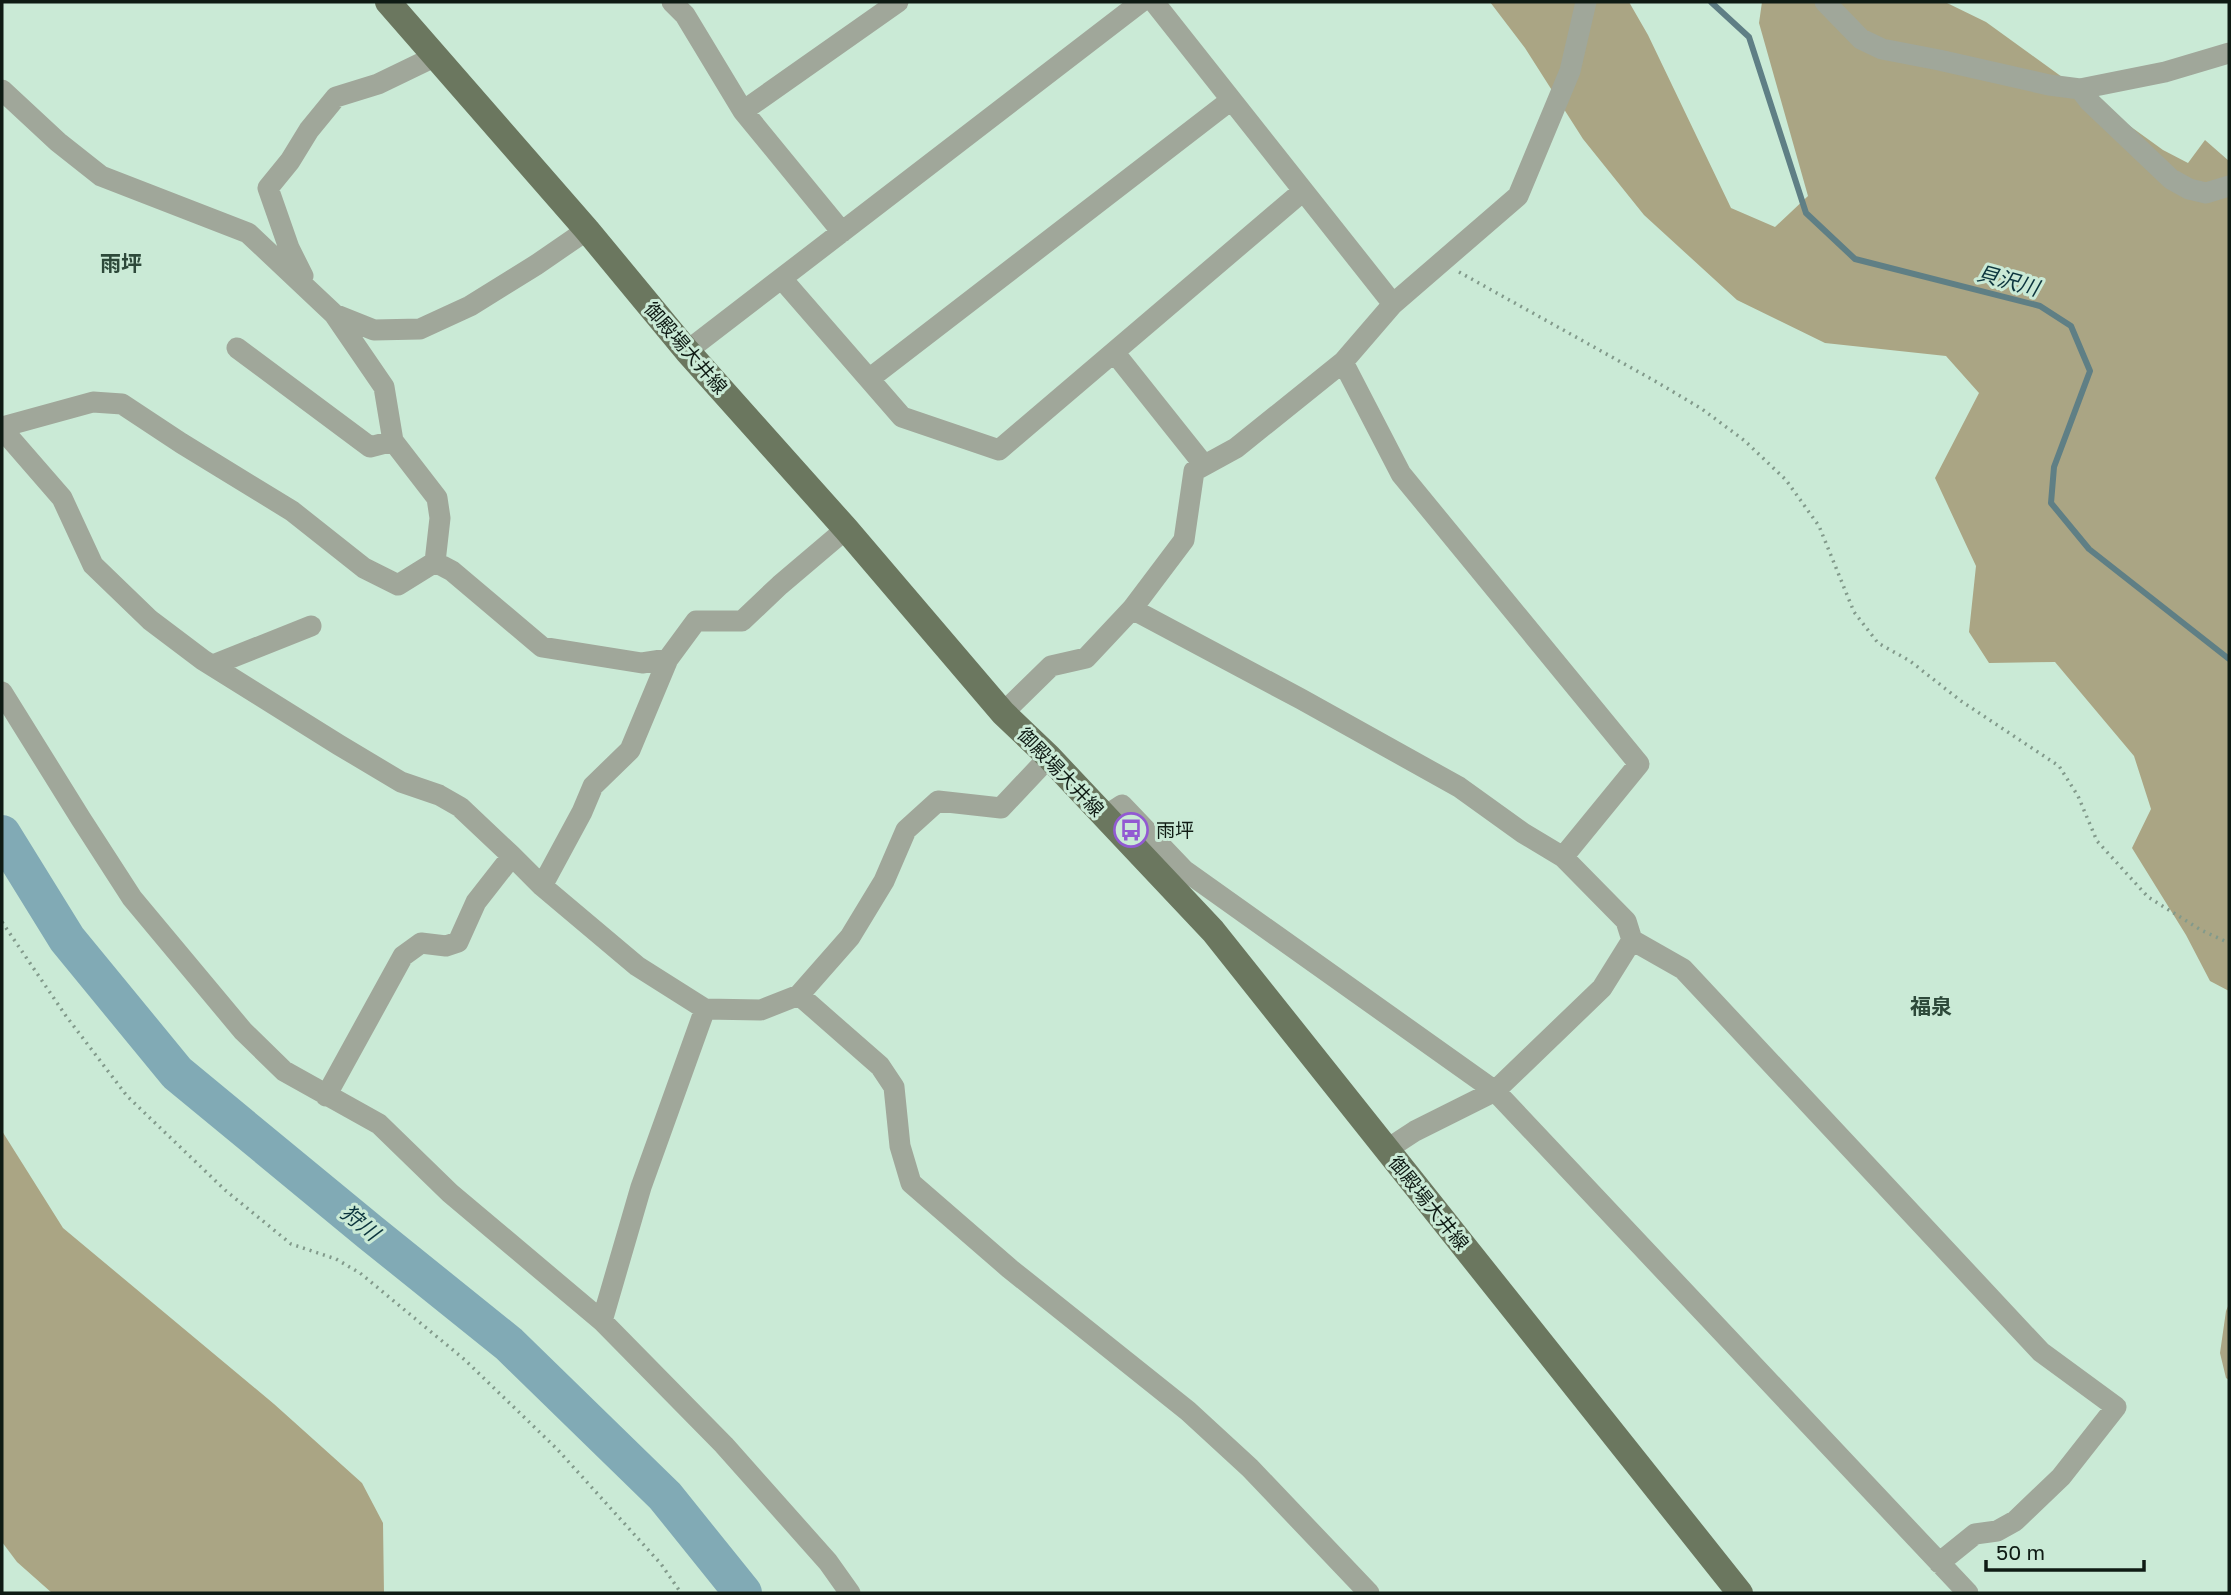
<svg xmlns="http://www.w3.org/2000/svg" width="2231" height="1595" font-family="'Golos Text','Noto Sans JP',sans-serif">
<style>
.forest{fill:#aaa584}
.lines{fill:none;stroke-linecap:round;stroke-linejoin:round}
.stream{stroke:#5f7f85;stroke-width:6}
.river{stroke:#81aab5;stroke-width:38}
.path{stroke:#829a8b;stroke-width:3.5;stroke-dasharray:2 5;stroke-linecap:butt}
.minor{stroke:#a0a79a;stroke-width:21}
.major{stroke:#6b775f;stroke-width:26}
.labels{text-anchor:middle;stroke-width:6;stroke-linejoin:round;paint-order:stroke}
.street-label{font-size:19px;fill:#0f1b14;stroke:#caead6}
.poi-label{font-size:19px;fill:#0f1b14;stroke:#caead6;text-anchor:start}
.neighbourhood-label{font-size:21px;font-weight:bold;fill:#2d493a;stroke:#caead6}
.water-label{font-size:21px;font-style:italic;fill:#0b343d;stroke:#caead6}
</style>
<rect width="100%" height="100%" fill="#caead6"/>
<path class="forest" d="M1490 2H1629L1648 35 1731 208 1775 227 1808 196 1759 23 1762 2H1945L1986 22 2163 150 2188 163 2205 140 2229 161V991L2210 981 2186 935 2132 848 2151 809 2134 756 2055 662 1989 663 1969 632 1976 566 1935 478 1979 393 1946 356 1825 343 1737 300 1644 215 1583 139 1525 48Z
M2 1131 63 1228 274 1404 362 1483 383 1523 384 1593H52L17 1562 2 1542Z
M2229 1304V1380L2226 1378 2220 1353 2226 1311Z"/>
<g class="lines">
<path class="stream" d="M1711 2 1749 37 1806 213 1855 259 2040 306 2071 326 2090 371 2054 467 2051 503 2089 549 2229 659"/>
<path class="river" d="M2 834 67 939 177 1073 371 1233 509 1344 665 1496 743 1593"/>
<path class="path" d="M1459 272 1655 381 1702 409 1745 441 1786 480 1819 526 1854 612 1878 643 1910 661 1961 701 2059 766 2078 796 2097 841 2148 897 2201 930 2229 943
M2 922 66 1016 127 1096 225 1190 291 1244 336 1259 360 1273 465 1360 557 1449 661 1564 681 1593"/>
<path class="minor" d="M672 2 685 15 743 111 842 232
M1154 2 1393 304
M1825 2 1861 39 1882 49 1939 60 2049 85 2080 89 2165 72 2229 53
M2080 89 2090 102 2171 179 2189 189 2206 193 2229 186
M2 90 58 142 101 176 248 233 334 314 384 387 393 441 437 498 440 518 435 562
M743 111 898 2
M303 276 289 248 268 188 290 161 309 130 336 97 378 84 436 56
M782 279 902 417 999 450 1303 191
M334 314 374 330 420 329 470 306 536 265 587 230
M237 348 370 447 393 441
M687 351 1141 2
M1114 352 1204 465
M1343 362 1401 474 1639 764 1563 857
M869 379 1231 100
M2 427 93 402 122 404 181 443 292 511 364 568 398 585 435 562
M2 429 62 498 93 565 150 620 203 660 339 745 401 782 439 795 460 807 512 856
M435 562 452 571 542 647 642 663 668 659
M1132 609 1301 699 1459 787 1523 833 1563 857 1626 921 1632 940 1683 969 2041 1352 2116 1407 2061 1477 2015 1521 1997 1531 1975 1534 1939 1563
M213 665 311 626
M2 692 81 819 132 898 243 1031 284 1071 379 1124 450 1193 602 1321 724 1445 828 1562 850 1593
M1003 713 1051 666 1086 658 1132 609 1184 540 1194 471 1236 448 1343 362 1393 304 1518 196 1570 71 1586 2
M1105 816 1122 805 1184 870 1495 1091 1968 1593
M542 886 582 812 593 786 630 750 668 659 696 621H742L780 585 846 529
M799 995 880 1066 894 1087 900 1146 911 1183 1009 1268 1188 1411 1250 1468 1369 1593
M326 1096 403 956 421 943 446 946 458 942 476 902 512 856 542 886 637 966 705 1009 761 1010 799 995 850 937 884 881 906 830 938 801 1001 808 1049 757
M1386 1150 1415 1131 1495 1091 1602 988 1632 940
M602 1321 641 1187 705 1009"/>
<path class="major" d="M388 2 587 230 687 351 846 529 1003 713 1049 757 1213 931 1740 1593"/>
</g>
<defs>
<g id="bus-ring" transform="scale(1.75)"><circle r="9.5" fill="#caead6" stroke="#925ad2" stroke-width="1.5"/><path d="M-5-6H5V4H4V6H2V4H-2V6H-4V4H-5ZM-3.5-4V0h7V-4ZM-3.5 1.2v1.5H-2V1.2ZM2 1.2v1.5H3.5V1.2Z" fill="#925ad2"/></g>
</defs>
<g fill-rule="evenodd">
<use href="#bus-ring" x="1131" y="830"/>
</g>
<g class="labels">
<g class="street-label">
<text transform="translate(686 348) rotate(49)" y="7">御殿場大井線</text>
<text transform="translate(1061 772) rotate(46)" y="7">御殿場大井線</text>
<text transform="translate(1429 1203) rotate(51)" y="7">御殿場大井線</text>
</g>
<g class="poi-label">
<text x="1156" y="837">雨坪</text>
</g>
<g class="neighbourhood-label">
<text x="121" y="271">雨坪</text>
<text x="1931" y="1014">福泉</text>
</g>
<g class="water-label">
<text transform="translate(2008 281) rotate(15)" y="7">貝沢川</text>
<text transform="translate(360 1223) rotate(39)" y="7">狩川</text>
</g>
</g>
<rect width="2231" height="1595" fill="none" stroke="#0f1b14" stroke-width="7"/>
<path d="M1986 1560v10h158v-10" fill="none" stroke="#0f1b14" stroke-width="3.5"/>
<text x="1996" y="1560" font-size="21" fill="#0f1b14" stroke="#caead6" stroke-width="5" paint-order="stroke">50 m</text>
</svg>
